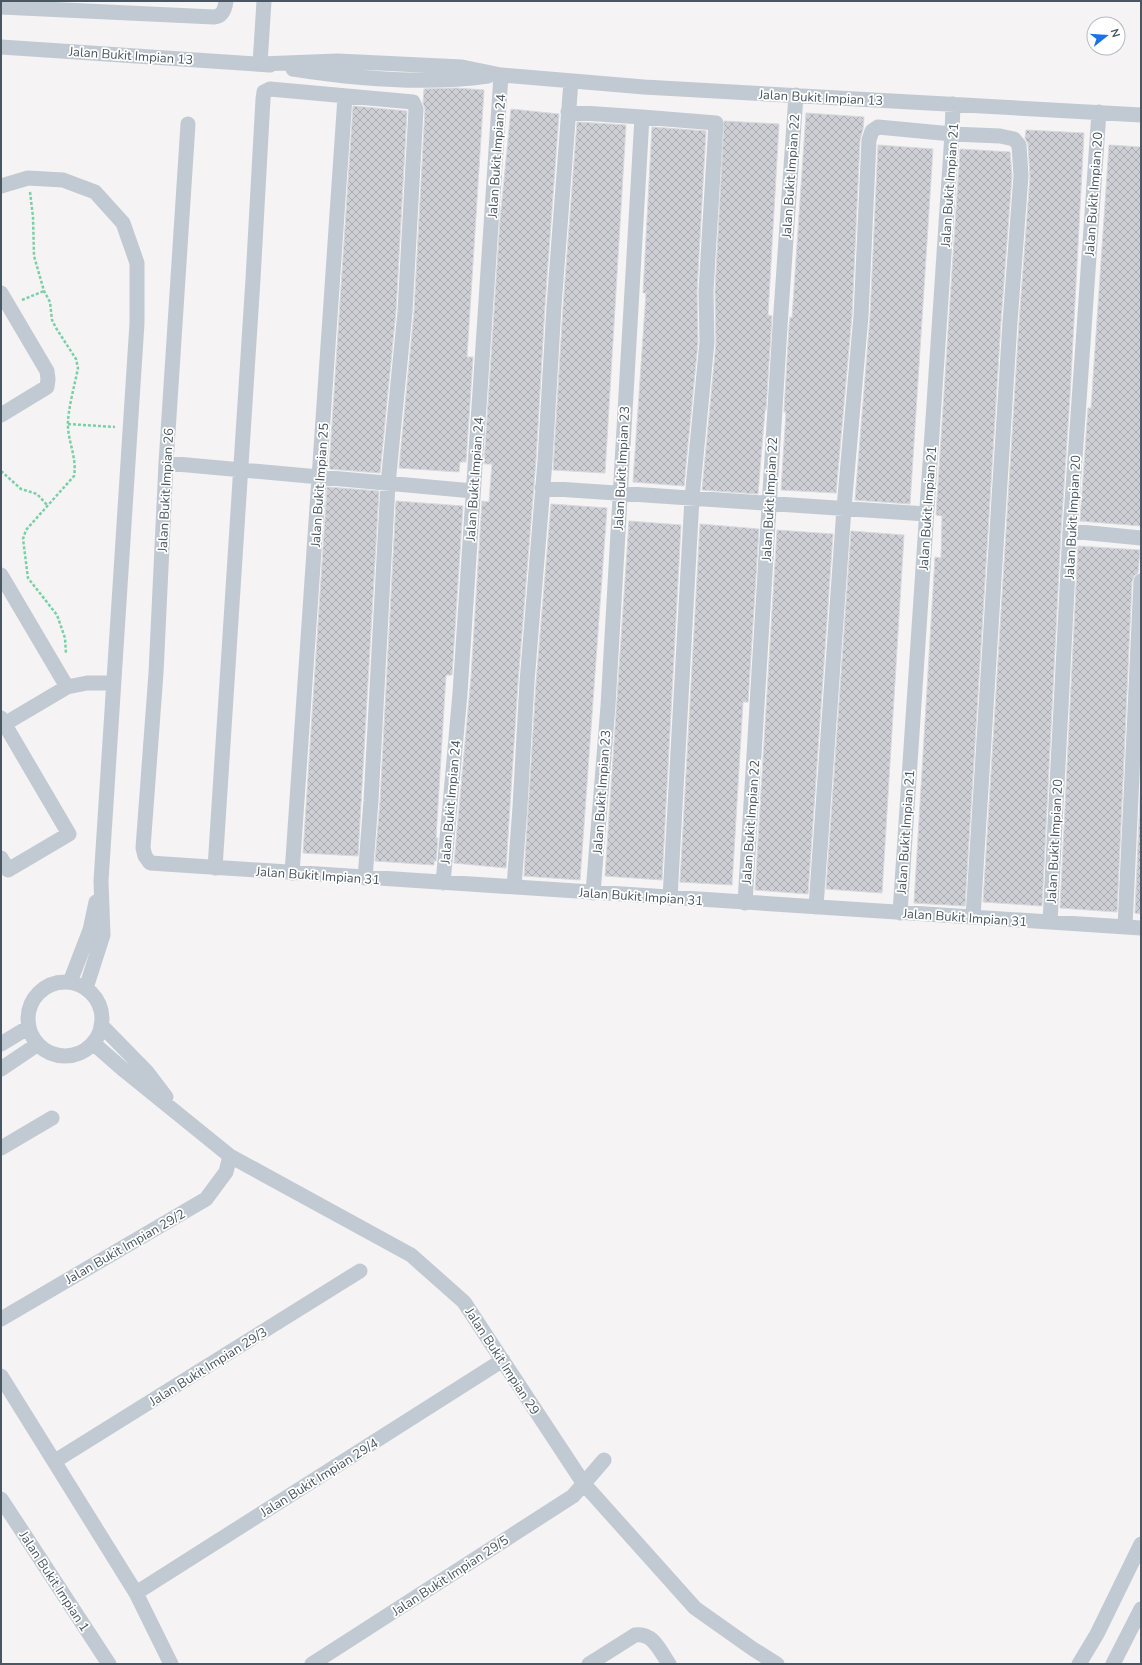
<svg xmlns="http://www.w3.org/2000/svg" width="1142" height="1665" font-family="'Nunito Sans',sans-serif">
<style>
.building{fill:url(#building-cross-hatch);stroke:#d7d9de}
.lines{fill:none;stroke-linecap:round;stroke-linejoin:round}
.path{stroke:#7ad0a6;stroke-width:2.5;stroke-dasharray:3 2;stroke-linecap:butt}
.minor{stroke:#c1cad2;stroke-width:15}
.labels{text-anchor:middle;stroke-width:3.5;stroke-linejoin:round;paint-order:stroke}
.street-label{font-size:13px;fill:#4a5661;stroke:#fff}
</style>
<defs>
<pattern id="building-cross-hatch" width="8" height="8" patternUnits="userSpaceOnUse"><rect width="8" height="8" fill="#cdcfd5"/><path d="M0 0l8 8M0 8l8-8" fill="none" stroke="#a8abb0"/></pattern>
</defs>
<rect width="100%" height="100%" fill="#f5f3f3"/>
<path class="building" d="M456 88 484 90 467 357H473L466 462H460L459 472 399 468 414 312 425 109 423 103 424 89Z
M353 106 407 111 396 311 380 473 329 469Z
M511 109 559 114 545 305 536 460 518 682 506 868 454 863 471 677 482 501 489 502 492 464H484L500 220Z
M806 113 864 117 863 129 860 140 852 315 836 493 781 490 786 412H784L789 327 790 317 792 318Z
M724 121 779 124 768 315 772 316 766 410H765L758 494 702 490 716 343 715 291Z
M577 122 626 125 605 473 553 470 563 307Z
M652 127 706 131 697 291 698 342 684 486 633 482 646 293H643Z
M1026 130 1084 133 1070 396 1061 531 1042 906 983 902 1019 323 1030 177 1028 144 1025 138Z
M878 145 933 149 910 504 855 500 870 317Z
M1109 145 1141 147V526L1080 521 1088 408H1091Z
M960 149 1010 152 1012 176 1001 321 965 906 914 903 935 557 941 558 942 516 936 515Z
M327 487 379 491 358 856 303 853Z
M396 501 463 506 452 675H446L436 838H438L436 861H434V865L375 861 380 802Z
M551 504 607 508 580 880 524 876 536 683Z
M629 521 681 525 662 880 605 876Z
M700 524 759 529 748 702H743L732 885 680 882Z
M777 530 833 534 808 894 755 890Z
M851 531 904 535 882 893 826 889Z
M1078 546 1140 550 1138 573 1134 576 1132 581 1117 912 1060 908Z
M1141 776V914L1135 913Z"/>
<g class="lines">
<path class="path" d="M30 192 33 217 34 256 44 291 50 302 52 320 56 328 76 359 78 368C75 384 67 412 68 427 69 444 77 459 74 476L26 530 23 539 28 578 57 615 65 638 66 654
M22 300 44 291
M68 424 115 427
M1 471 21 489 37 494 48 506"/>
<path class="minor" d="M1 7 214 17C223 16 225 9 226 1
M1 47 270 65
M260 64 338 61 462 67 501 75 644 87 1141 115
M260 64 264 1
M293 69C357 79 424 85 488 76
M568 112 642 117 608 706 593 893
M642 117 716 123 706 291 707 342 692 498 670 898
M188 124 166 463 156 673 143 848 145 856 150 863 1141 928
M1 186 28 178 63 180 95 192 123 223 137 263V323L101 881 103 935 86 988
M1 293 47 371 48 379 47 387 1 415
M166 463 473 491
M542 488 926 514
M1070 531 1141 538
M1 575 67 687
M1 718 69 834 8 870 1 858
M1 726 67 687 87 683H113
M215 868 253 279 263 99 264 92 270 89 413 102 416 109 405 312 388 484 371 801 365 878
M292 873 345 97
M443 883 460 693 501 75
M514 887 520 807 527 682 545 461 554 306 571 81
M745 903 780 326 796 95
M816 907 844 508 861 316 869 140 872 131 878 127 952 134 1000 136 1014 139 1019 145 1021 176 1010 322 973 917
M900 913 952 134 953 104
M1050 922 1070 531 1099 112
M1125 927 1141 581
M70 982 90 930 96 902
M28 1019a37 37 0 1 1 74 0a37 37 0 1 1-74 0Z
M101 1025 147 1072 166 1097
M93 1043 125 1071 230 1156 411 1255 464 1302 584 1484 695 1608 753 1649 777 1664
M1 1044 29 1027
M1 1069 38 1044
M1 1148 52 1118
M1 1319 206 1199 226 1172 230 1156
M1 1376 136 1593 171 1664
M55 1461 360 1271
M1 1499 109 1664
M136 1593 503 1360
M312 1664 573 1496 604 1460
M589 1664 635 1635C653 1632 660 1651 669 1664
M1079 1664 1097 1634 1141 1544
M1113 1664 1141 1609"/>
</g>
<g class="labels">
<g class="street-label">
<text transform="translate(131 55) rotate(4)" y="5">Jalan Bukit Impian 13</text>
<text transform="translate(821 97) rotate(3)" y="5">Jalan Bukit Impian 13</text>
<text transform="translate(496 156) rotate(-86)" y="5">Jalan Bukit Impian 24</text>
<text transform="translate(790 176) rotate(-86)" y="5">Jalan Bukit Impian 22</text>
<text transform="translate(949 185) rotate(-86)" y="5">Jalan Bukit Impian 21</text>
<text transform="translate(1093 194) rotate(-86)" y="5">Jalan Bukit Impian 20</text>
<text transform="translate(621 468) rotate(-87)" y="5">Jalan Bukit Impian 23</text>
<text transform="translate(474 479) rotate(-86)" y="5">Jalan Bukit Impian 24</text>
<text transform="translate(319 485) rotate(-86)" y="5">Jalan Bukit Impian 25</text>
<text transform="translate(165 490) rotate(-87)" y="5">Jalan Bukit Impian 26</text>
<text transform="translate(769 499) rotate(-87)" y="5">Jalan Bukit Impian 22</text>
<text transform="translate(927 508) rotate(-86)" y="5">Jalan Bukit Impian 21</text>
<text transform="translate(1072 517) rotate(-87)" y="5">Jalan Bukit Impian 20</text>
<text transform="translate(601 792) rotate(-86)" y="5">Jalan Bukit Impian 23</text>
<text transform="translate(450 802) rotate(-85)" y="5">Jalan Bukit Impian 24</text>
<text transform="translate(750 822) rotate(-86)" y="5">Jalan Bukit Impian 22</text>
<text transform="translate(905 832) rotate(-86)" y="5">Jalan Bukit Impian 21</text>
<text transform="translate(1054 841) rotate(-87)" y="5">Jalan Bukit Impian 20</text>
<text transform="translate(318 875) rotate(4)" y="5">Jalan Bukit Impian 31</text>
<text transform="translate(641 896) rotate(4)" y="5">Jalan Bukit Impian 31</text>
<text transform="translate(965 917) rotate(4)" y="5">Jalan Bukit Impian 31</text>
<text transform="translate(125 1246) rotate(-30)" y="5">Jalan Bukit Impian 29/2</text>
<text transform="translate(503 1361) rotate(57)" y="5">Jalan Bukit Impian 29</text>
<text transform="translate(208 1366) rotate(-32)" y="5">Jalan Bukit Impian 29/3</text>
<text transform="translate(319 1477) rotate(-32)" y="5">Jalan Bukit Impian 29/4</text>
<text transform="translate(450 1575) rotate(-33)" y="5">Jalan Bukit Impian 29/5</text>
<text transform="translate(55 1581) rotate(57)" y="5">Jalan Bukit Impian 1</text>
</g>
</g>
<rect width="1142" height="1665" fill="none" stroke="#4a5661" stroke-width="4"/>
<g transform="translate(1106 36) rotate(73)"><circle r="19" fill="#ffffff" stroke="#b7bbc0"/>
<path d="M0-3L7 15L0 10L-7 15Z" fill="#1a73e8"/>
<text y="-6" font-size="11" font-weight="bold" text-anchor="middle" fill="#4a5661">N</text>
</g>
</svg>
